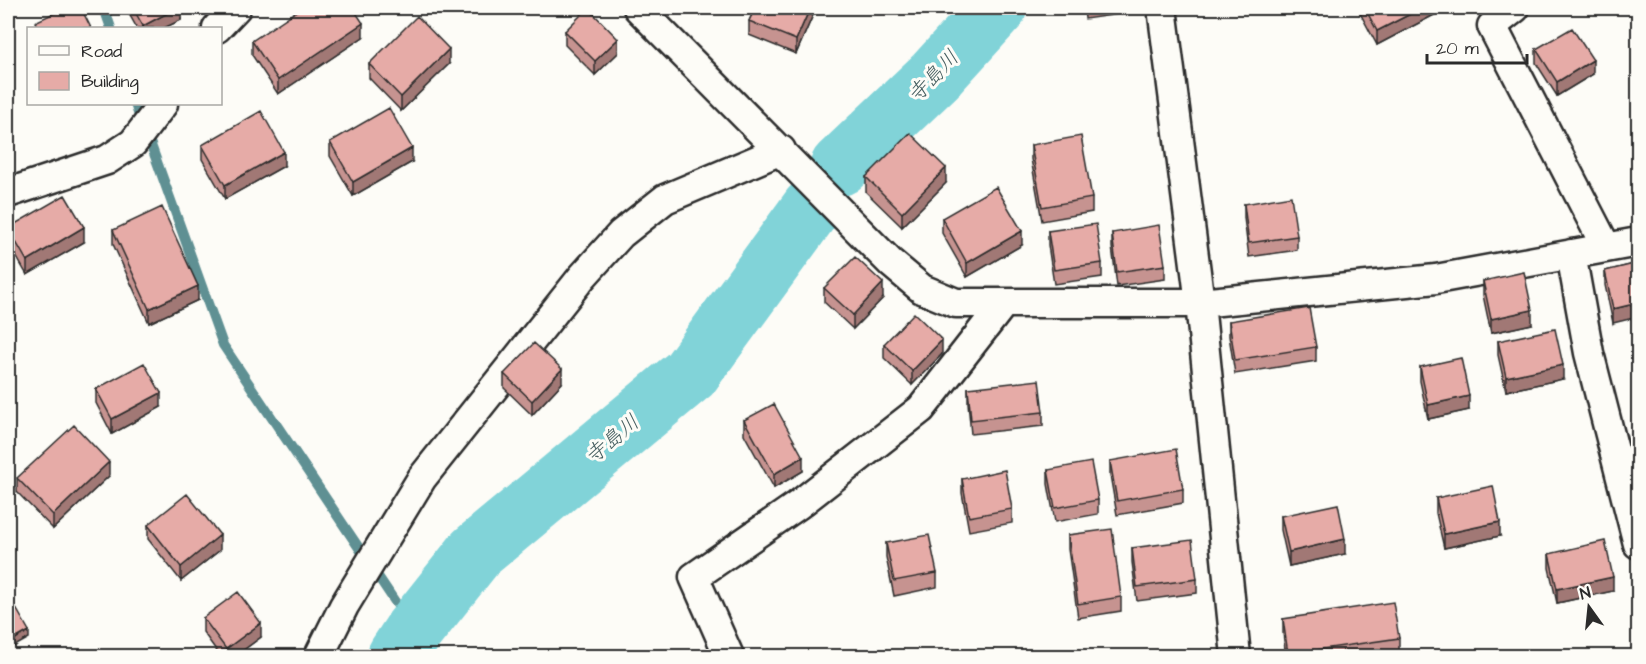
<svg xmlns="http://www.w3.org/2000/svg" width="1646" height="664" font-family="'Architects Daughter','Klee One',sans-serif">
<style>
.lines{fill:none;stroke-linecap:round;stroke-linejoin:round}
.stream{stroke:#5f9093;stroke-width:10}
.river{stroke:#81d3d8;stroke-width:60}
.minor-casing{stroke:#2b2b2b;stroke-width:33}
.minor{stroke:#fdfcf7;stroke-width:28}
.wall{fill:#c69390;stroke:#2b2b2b;stroke-width:1.5}
.shaded-wall{fill:#a17875;stroke:#2b2b2b;stroke-width:1.5}
.building{fill:#e6aba7;stroke:#2b2b2b;stroke-width:1.5}
.labels{text-anchor:middle;stroke-width:6;stroke-linejoin:round;paint-order:stroke}
.water-label{font-size:21px;font-style:italic;fill:#455d5f;stroke:#fdfcf7}
</style>
<rect width="100%" height="100%" fill="#fdfcf7"/>
<filter id="ink" filterUnits="userSpaceOnUse"><feTurbulence type="fractalNoise" baseFrequency=".0167" numOctaves="2"/><feDisplacementMap in="SourceGraphic" scale="12" xChannelSelector="R" yChannelSelector="G"/><feConvolveMatrix kernelMatrix="1 2 1 2 8 2 1 2 1" color-interpolation-filters="sRGB"/></filter>
<g filter="url(#ink)">
<g class="lines">
<path class="stream" d="M104 8 111 28
M135 104 139 116
M147 134 223 345 414 630"/>
<path class="river" d="M840 166 935 76 997 8
M397 656 414 630 476 552 690 374 812 207"/>
<g class="minor-casing">
<path id="minor" d="M638 8 891 263 922 289 956 303H1200L1436 279 1638 242
M1162 8 1200 303 1236 656
M1515 8 1492 26 1606 247
M217 28 236 8
M8 193 107 160 133 143 163 104
M1571 254 1589 353 1638 544
M319 656 344 606 422 478 582 277 621 234 665 199 781 150
M729 656 694 577 798 505 921 409 1003 304"/>
</g>
<use href="#minor" class="minor"/>
</g>
<path class="wall" d="M128 8H181V20L164 28H137L128 12Z
M755 8H816L796 54 749 35V21Z
M1084 8H1133V12L1085 19Z
M1359 8H1436V14L1377 45 1359 11Z
M565 31 618 53 595 75 565 45Z
M363 37 278 94 252 55V41Z
M1536 49 1593 74 1557 96 1536 63Z
M369 64H449L401 111 369 78Z
M330 142 412 162 353 196 330 156Z
M202 145 284 166 225 199 202 159Z
M1031 145 1092 198V212L1042 221 1031 159Z
M866 177 946 183 902 227 866 192Z
M1244 204 1297 236V250L1249 257 1244 218Z
M942 218 1022 245 967 277 942 233Z
M8 228 84 242 27 275 8 242Z
M113 230 198 300 149 323 113 244Z
M1048 231 1102 263V277L1054 284 1048 245Z
M1112 233 1165 265V279L1117 286 1112 247Z
M1638 263 1613 323 1605 285V271Z
M1483 281 1532 324 1491 333 1483 295Z
M824 288 883 298 853 329 824 302Z
M1229 321 1316 347V361L1235 374 1229 336Z
M1498 341 1563 379 1506 391 1498 355Z
M884 344 942 354 912 385 884 358Z
M1420 367 1469 410 1428 419 1420 381Z
M504 374 562 383 532 415 504 388Z
M968 388 1043 412V426L971 434 968 403Z
M96 389 161 407 112 434 96 403Z
M744 420 803 471 774 488 744 434Z
M1110 461 1183 489V503L1117 515 1110 475Z
M1048 470 1098 500V514L1055 522 1048 484Z
M109 476 53 529 17 492V478Z
M962 479 1012 509V523L969 531 962 493Z
M1436 498 1500 536 1444 548 1436 513Z
M1281 516 1345 554 1289 566 1281 530Z
M148 525 220 550 181 581 148 539Z
M1068 535 1121 597V611L1078 618 1068 549Z
M886 543 937 573V587L894 596 886 557Z
M1132 548 1197 579V593L1137 601 1132 562Z
M1549 554 1613 591 1557 603 1549 568Z
M203 618 261 637 234 657H221L203 632Z
M1283 619 1399 638V652L1369 657H1286L1283 633Z"/>
<path class="shaded-wall" d="M177 8H181V20L164 28H143V26Z
M810 8H816L796 54V40Z
M1422 8H1436V14L1377 45V31Z
M363 23V37L278 94V80Z
M618 39V53L595 75V61Z
M449 49V64L401 111V97Z
M1593 60V74L1557 96V82Z
M412 148V162L353 196V182Z
M284 152V166L225 199V185Z
M946 168V183L902 227V213Z
M84 227V242L27 275V261Z
M1022 231V245L967 277V263Z
M883 283V298L853 329V315Z
M198 286V300L149 323V309Z
M1638 303V317L1613 323V309Z
M1532 310V324L1491 333V319Z
M942 340V354L912 385V371Z
M1563 365V379L1506 391V377Z
M562 369V383L532 415V401Z
M161 393V407L112 434V419Z
M1469 396V410L1428 419V405Z
M803 457V471L774 488V474Z
M109 462V476L53 529V515Z
M1500 522V536L1444 548V534Z
M220 535V550L181 581V567Z
M1345 539V554L1289 566V552Z
M1613 577V591L1557 603V589Z
M261 623V637L234 657H226V649Z
M29 631V638L8 650V643Z"/>
<path class="building" d="M65 8H81L91 28H38L35 22Z
M133 8H177L143 26Z
M301 8H353L363 23 278 80 252 41Z
M588 8 618 39 595 61 565 31Z
M755 8H810L796 40 749 21Z
M1365 8H1422L1377 31Z
M417 16 449 49 401 97 369 64Z
M1572 28 1593 60 1557 82 1536 49Z
M389 108 412 148 353 182 330 142Z
M261 111 284 152 225 185 202 145Z
M910 133 946 168 902 213 866 177Z
M1081 136 1092 198 1042 207 1031 145Z
M996 187 1022 231 967 263 942 218Z
M65 195 84 227 27 261 8 228Z
M1291 196 1297 236 1249 243 1244 204Z
M162 207 198 286 149 309 113 230Z
M1096 224 1102 263 1054 270 1048 231Z
M1159 225 1165 265 1117 272 1112 233Z
M855 257 883 283 853 315 824 288Z
M1638 263V303L1613 309 1605 271Z
M1524 272 1532 310 1491 319 1483 281Z
M1309 308 1316 347 1235 360 1229 321Z
M914 313 942 340 912 371 884 344Z
M1555 329 1563 365 1506 377 1498 341Z
M534 343 562 369 532 401 504 374Z
M1461 358 1469 396 1428 405 1420 367Z
M144 363 161 393 112 419 96 389Z
M1039 380 1043 412 971 420 968 388Z
M774 404 803 457 774 474 744 420Z
M74 425 109 462 53 515 17 478Z
M1176 449 1183 489 1117 501 1110 461Z
M1091 462 1098 500 1055 508 1048 470Z
M1005 470 1012 509 969 517 962 479Z
M1493 486 1500 522 1444 534 1436 498Z
M187 494 220 535 181 567 148 525Z
M1338 504 1345 539 1289 552 1281 516Z
M1112 529 1121 597 1078 604 1068 535Z
M929 535 937 573 894 581 886 543Z
M1192 540 1197 579 1137 587 1132 548Z
M1605 541 1613 577 1557 589 1549 554Z
M238 592 261 623 226 649 203 618Z
M1393 602 1399 638 1288 654 1283 619Z
M16 608 29 631 8 643V612Z"/>
</g>
<g class="labels">
<g class="water-label">
<text transform="translate(933 76) rotate(-46)" y="7">寺島川</text>
<text transform="translate(612 439) rotate(-40)" y="7">寺島川</text>
</g>
</g>
<rect width="1646" height="664" fill="none" stroke="#fdfcf7" stroke-width="30"/>
<rect x="15" y="15" width="1616" height="634" fill="none" stroke="#2b2b2b" stroke-width="2" filter="url(#ink)"/>
<rect x="27" y="27" width="195" height="78" fill="#fdfcf7" stroke="#a9a8a5" stroke-width="1.5"/>
<rect x="39" y="46" width="30" height="9" fill="#fdfcf7" stroke="#a9a8a5" stroke-width="1.5"/>
<text x="81" y="57" font-size="18" fill="#2b2b2b">Road</text>
<rect x="39" y="72" width="30" height="18" fill="#e6aba7" stroke="#a9a8a5" stroke-width="1.5"/>
<text x="81" y="87" font-size="18" fill="#2b2b2b">Building</text>
<g transform="translate(1589 607) rotate(345)" stroke="#fdfcf7" stroke-width="4.5" paint-order="stroke">
<path d="M0-4.5L10 22L0 15L-10 22Z" fill="#2b2b2b"/>
<text y="-9" font-size="16" font-weight="bold" text-anchor="middle" fill="#2b2b2b">N</text>
</g>
<path d="M1427 54v9h100v-9" fill="none" stroke="#2b2b2b" stroke-width="3"/>
<text x="1436" y="54" font-size="18" fill="#2b2b2b" stroke="#fdfcf7" stroke-width="4.5" paint-order="stroke">20 m</text>
</svg>
